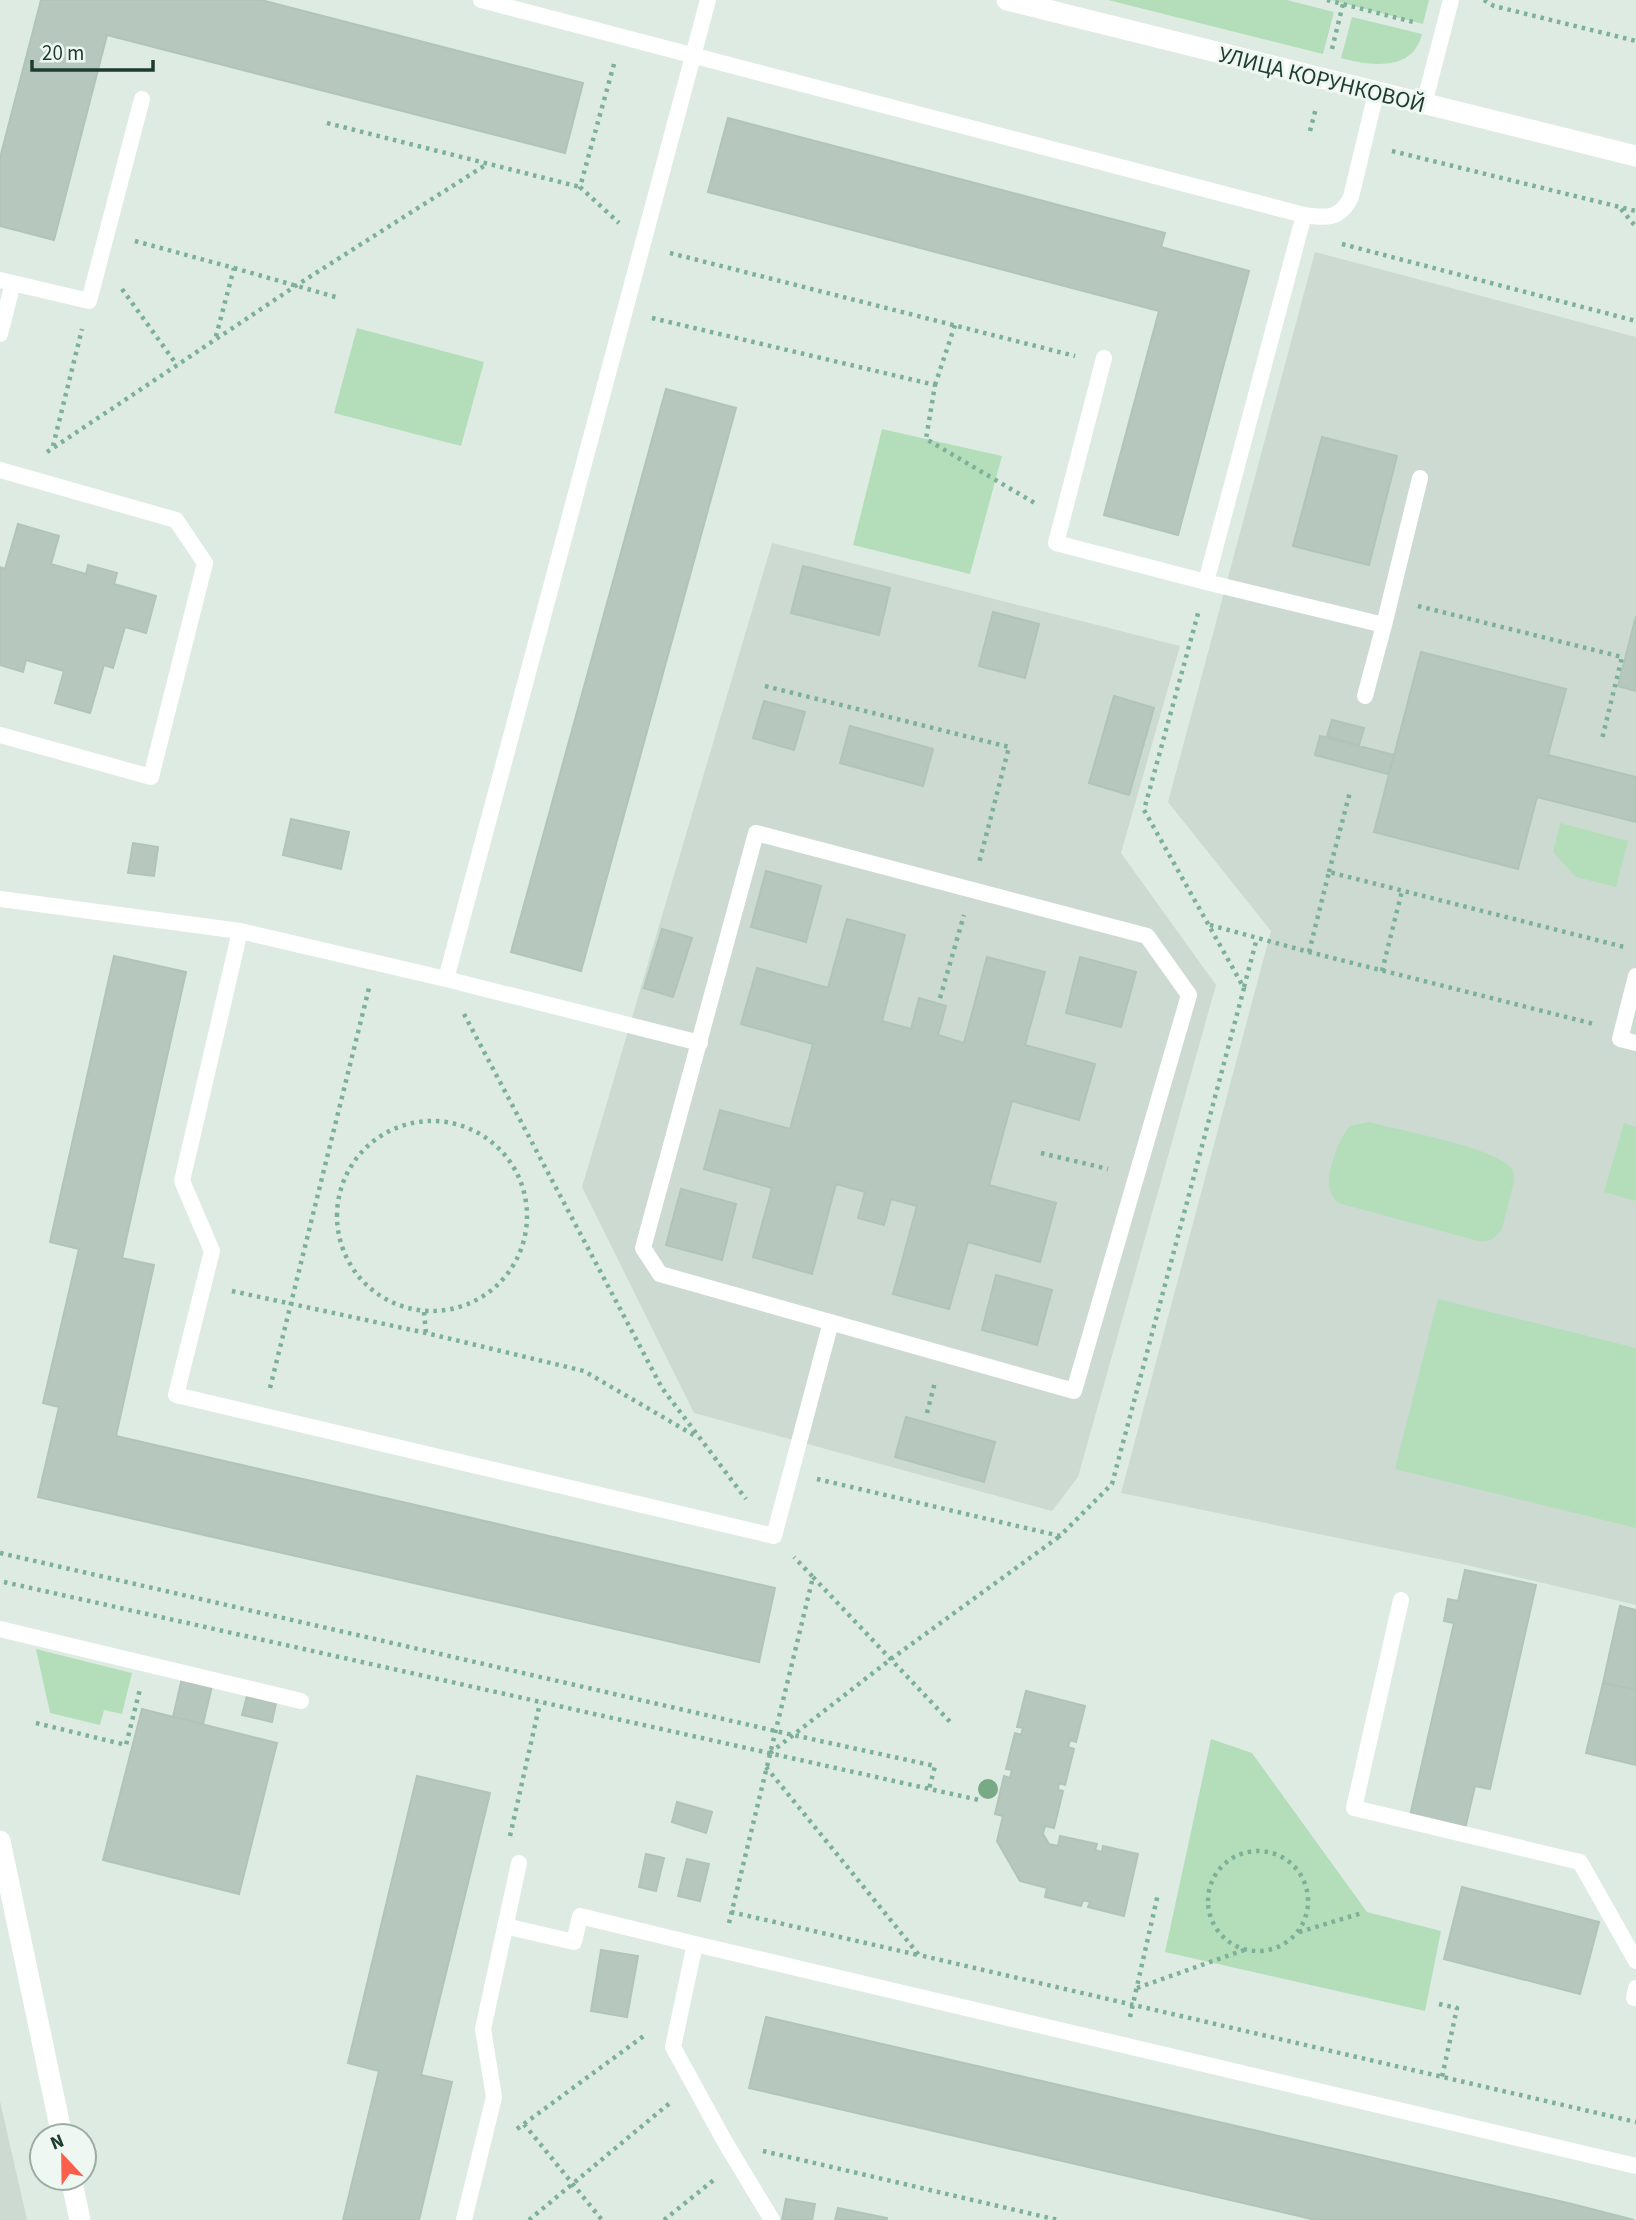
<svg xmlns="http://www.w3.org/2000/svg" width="1636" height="2220" font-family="'Source Sans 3',sans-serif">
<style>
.built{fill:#ccdad2}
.green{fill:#b4deba}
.building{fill:#b6c8be;stroke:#b0c4b9;stroke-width:2}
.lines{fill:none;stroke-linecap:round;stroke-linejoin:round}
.path{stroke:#7cb099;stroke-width:4.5;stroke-dasharray:3.5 5;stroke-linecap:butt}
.service{stroke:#fff;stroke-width:16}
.minor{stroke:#fff;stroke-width:21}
.tertiary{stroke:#fff;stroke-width:21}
.tree{fill:#79aa86}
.labels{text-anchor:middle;stroke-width:6;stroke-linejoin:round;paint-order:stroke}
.street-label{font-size:23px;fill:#1e3b2f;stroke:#eef7f1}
</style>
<rect width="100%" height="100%" fill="#deebe3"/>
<path class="built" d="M1315 252 1636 337V1605L1458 1563 1121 1493 1271 931 1168 802Z
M772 543 1180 646 1121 853 1216 985 1078 1477 1052 1511 694 1413 582 1187Z
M0 2101 27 2220H0Z"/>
<path class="green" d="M1108 0H1287L1334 12 1323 54Z
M1331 0H1429L1423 24Z
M1352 17 1422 34C1413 72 1370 66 1341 58Z
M357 328 484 362 461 446 334 413Z
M882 429 1002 456 970 574 853 545Z
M1560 823 1628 841 1616 887 1576 877 1553 852Z
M1369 1122C1398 1130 1491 1147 1509 1166 1514 1171 1514 1175 1514 1181L1502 1229C1495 1239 1490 1242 1478 1241L1338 1203C1333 1198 1329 1191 1329 1183 1328 1169 1340 1136 1350 1126Z
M1624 1123 1636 1127V1201L1604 1192Z
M1438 1299 1636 1348V1528L1395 1469Z
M36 1649 132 1673 122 1714 104 1710 100 1725 50 1713Z
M1211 1739 1252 1753 1367 1912 1441 1931 1425 2011 1165 1952Z"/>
<path class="building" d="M41 0H261L583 83 565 153 107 35 54 240 0 226V158Z
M728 118 1165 233 1161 247 1249 271 1178 535 1104 515 1159 311 708 192Z
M666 389 736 408 581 971 511 952Z
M1322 437 1397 456 1369 565 1293 546Z
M18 524 59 536 51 564 86 574 88 565 117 573 114 584 156 596 146 633 125 627 113 668 104 665 90 713 55 703 64 671 26 660 23 672 0 665V567L5 569Z
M803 566 890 588 879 635 791 613Z
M993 612 1039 624 1025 678 979 666Z
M1636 616V691L1618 686Z
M1421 652 1566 689 1548 755 1636 777V822L1537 797 1518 869 1374 832Z
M1114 696 1154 708 1129 795 1089 783Z
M764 701 805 712 794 750 753 738Z
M1332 720 1364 728 1359 745 1327 736Z
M850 726 933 749 923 786 840 763Z
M1320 736 1394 755 1388 774 1315 755Z
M291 819 349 832 341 869 283 855Z
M133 843 158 847 154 876 128 873Z
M766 871 821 886 806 942 751 927Z
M847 919 905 935 882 1021 911 1029 919 998 946 1006 938 1035 964 1043 987 957 1045 972 1025 1045 1095 1064 1079 1120 1012 1101 989 1185 1056 1203 1040 1262 968 1242 949 1309 893 1294 917 1206 891 1199 884 1225 858 1218 865 1192 836 1184 812 1274 753 1257 772 1188 704 1169 720 1110 790 1129 813 1044 741 1024 757 968 828 988Z
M662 929 692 938 673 997 644 988Z
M114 956 186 972 122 1258 154 1265 116 1436 775 1588 759 1662 38 1497 59 1407 43 1403 79 1249 50 1242Z
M1080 957 1136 972 1121 1027 1066 1013Z
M681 1189 736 1204 722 1260 666 1245Z
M996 1275 1052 1290 1037 1345 982 1330Z
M906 1417 995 1442 984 1482 895 1457Z
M1465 1570 1536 1585 1490 1789 1475 1786 1465 1829 1410 1816 1454 1623 1444 1621 1448 1599 1458 1601Z
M1620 1606 1636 1610V1690L1603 1683Z
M182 1678 212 1686 203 1724 173 1717Z
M1603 1683 1636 1690V1765L1586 1753Z
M1026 1691 1085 1706 1076 1742 1070 1740 1068 1747 1074 1749 1065 1785 1059 1783 1058 1790 1063 1791 1054 1828 1045 1826 1043 1834 1049 1844 1058 1846 1060 1836 1097 1844 1095 1850 1102 1852 1103 1846 1138 1854 1124 1916 1088 1907 1090 1902 1083 1900 1081 1906 1045 1897 1047 1888 1020 1881 997 1841 1003 1816 995 1814 1004 1776 1010 1778 1012 1770 1006 1769 1015 1733 1021 1735 1023 1728 1017 1727Z
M247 1696 276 1703 272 1722 242 1715Z
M142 1709 277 1743 239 1894 103 1860Z
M417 1776 490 1793 421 2075 452 2082 419 2220H343L379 2071 348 2063Z
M677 1802 712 1812 706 1833 672 1822Z
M646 1854 664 1858 656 1891 639 1887Z
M687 1859 709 1864 700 1901 678 1896Z
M1462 1887 1599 1922 1580 1994 1444 1959Z
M601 1950 638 1956 627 2017 591 2011Z
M766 2017 1572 2204 1634 2220H1316L749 2088Z
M786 2199 815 2204 812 2220H782Z
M838 2208 887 2218V2220H835Z"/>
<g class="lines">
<path class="path" d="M1327 0 1417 23
M1484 0 1494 6 1636 41
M1332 49 1343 4
M614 64 580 187 619 223
M327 123 580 187
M1310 131 1316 108
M1392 151 1636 211
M1621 209 1636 227
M135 241 234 268 215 340
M1342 244 1636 321
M670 253 1075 356
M234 268 339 298
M122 289 177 365
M652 318 935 385 926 439 1038 505
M935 385 955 325
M53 446 82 329
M47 452 297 285 487 164
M1418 606 1622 657 1602 739
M765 686 1009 747 979 863
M1329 872 1350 792
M1210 925 1309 952 1594 1024
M1309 952 1329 872 1628 948
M1382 971 1402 891
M1244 987 1257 938
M940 998 964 915
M464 1014 662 1388 746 1499
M337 1216a95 95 0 1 1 190 0a95 95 0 1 1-190 0Z
M1041 1153 1108 1169
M232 1291 426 1333 584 1371 697 1437
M424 1312 426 1333
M270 1388 369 988
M927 1413 935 1382
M817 1479 1060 1536 1112 1484 1244 988 1144 810 1199 610
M0 1553 793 1735 935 1766 929 1789
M813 1577 953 1725
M4 1582 979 1800
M36 1723 126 1745 140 1689
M770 1753 891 1659 1060 1536
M766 1767 919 1955 1636 2122
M510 1836 540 1703
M1208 1901a50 50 0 1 1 100 0a50 50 0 1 1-100 0Z
M731 1912 918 1955
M729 1923 813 1577 794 1557
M1299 1932 1362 1913
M1137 1988 1244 1950
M1439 2004 1457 2008 1442 2077
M1130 2017 1158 1894
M524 2124 602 2220
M517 2129 645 2035
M763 2151 1058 2220
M529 2220 671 2102
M664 2220 715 2179"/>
<path class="service" d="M481 0 1304 215
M1424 104 1451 0
M0 280 89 301 142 99
M0 334 13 283
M1104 358 1056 543 1206 582 1304 215C1326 218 1340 220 1351 197L1376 93
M0 470 176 520 205 563 151 777 0 735
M1206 582 1384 625 1365 696
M1384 625 1420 478
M756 833 1147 936 1189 995 1074 1391 660 1274 643 1248Z
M0 899 240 931 182 1181 212 1251 176 1395 774 1536 831 1322
M240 931 446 979 700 1043
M1636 976 1620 1039 1636 1043
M446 979 708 0
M1401 1600 1354 1808 1580 1862 1636 1961
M0 1629 301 1701
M505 1926 574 1942 580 1916 695 1944
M1636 1988 1634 1998H1636
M464 2220 494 2097 483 2029 519 1863
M772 2220 725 2142 673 2047 695 1944 1636 2166"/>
<path class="minor" d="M1007 0 1636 156"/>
<path class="tertiary" d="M0 1841 62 2136
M71 2178 80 2220"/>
</g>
<circle class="tree" cx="988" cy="1789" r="10"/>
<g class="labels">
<g class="street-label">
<text transform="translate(1322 79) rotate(14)" y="8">УЛИЦА КОРУНКОВОЙ</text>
</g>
</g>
<g transform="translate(63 2157) rotate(338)"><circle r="33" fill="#eef7f1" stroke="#9baca3" stroke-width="2"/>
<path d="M0-5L12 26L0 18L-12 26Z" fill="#fb5f4b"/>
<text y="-10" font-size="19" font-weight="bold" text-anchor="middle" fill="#1e3b2f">N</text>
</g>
<path d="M32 60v10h121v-10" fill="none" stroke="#1e3b2f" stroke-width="3.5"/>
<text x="42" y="60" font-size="21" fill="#1e3b2f" stroke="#eef7f1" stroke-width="5" paint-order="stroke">20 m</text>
</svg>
